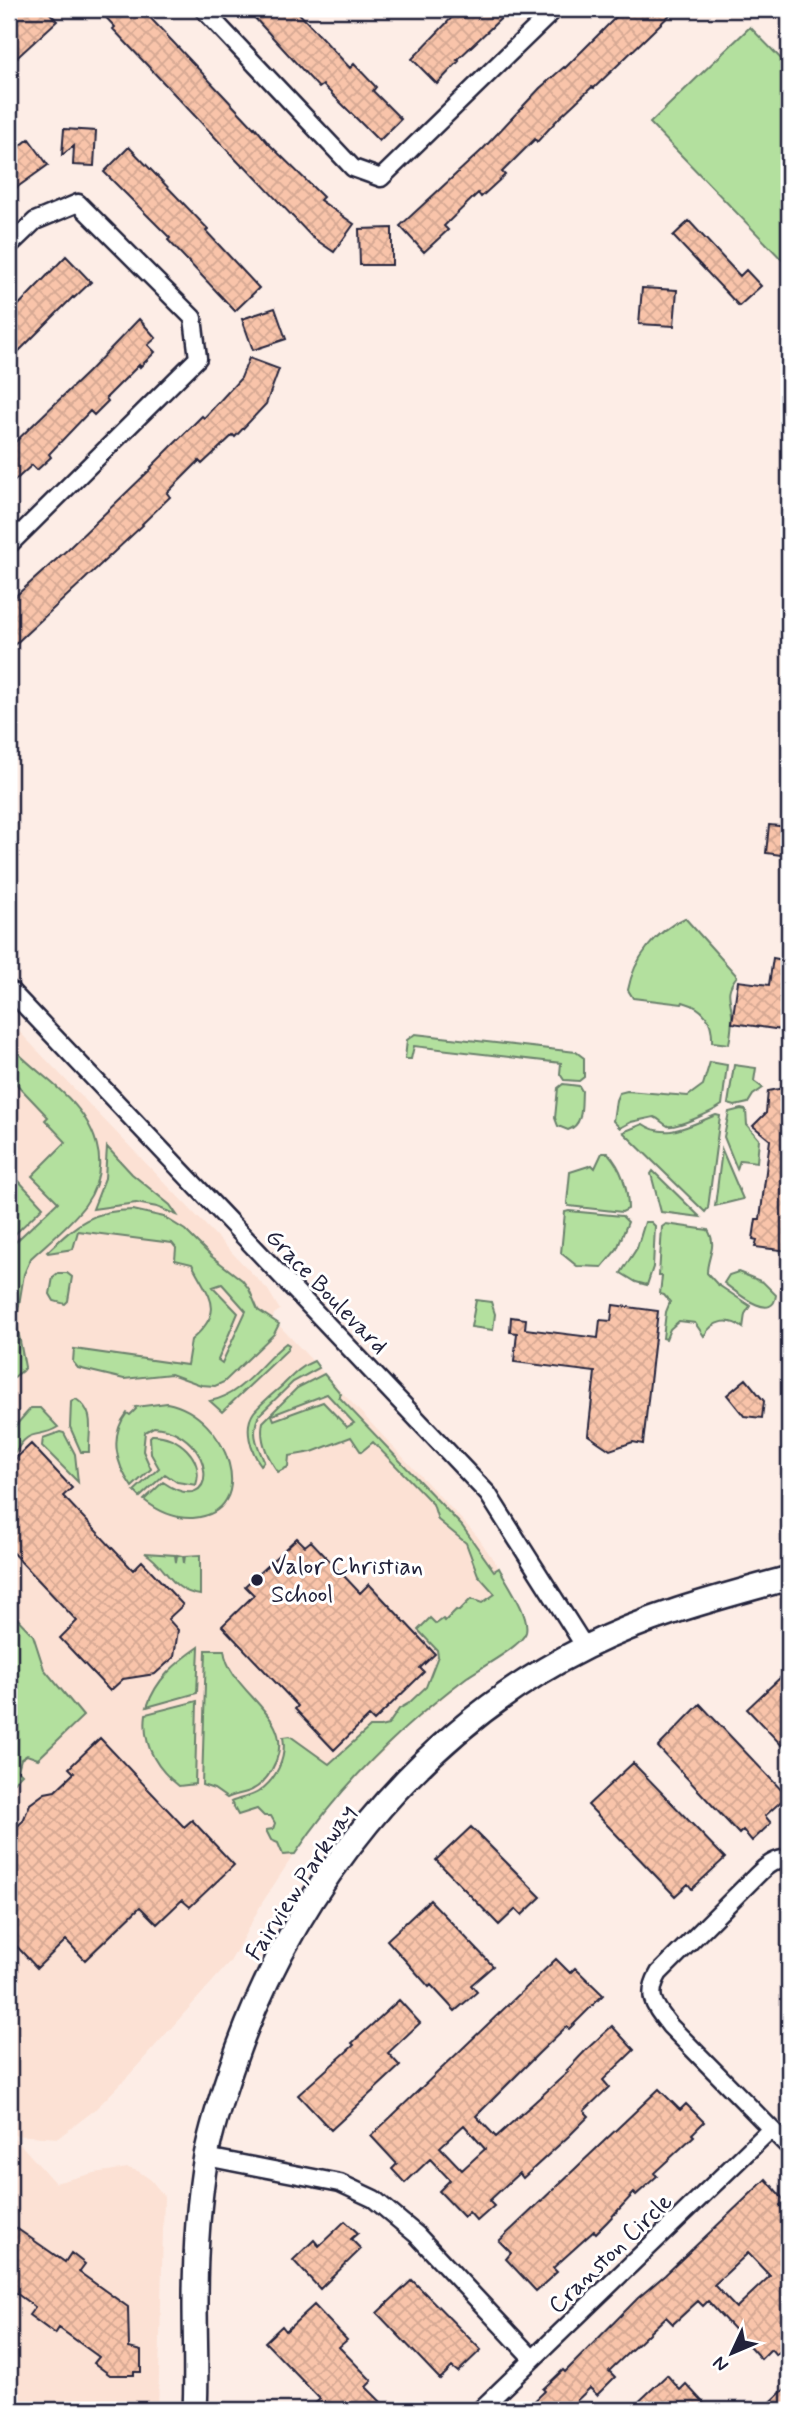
<svg xmlns="http://www.w3.org/2000/svg" width="798" height="2419" font-family="Mynerve,sans-serif">
<style>
.built{fill:#fce1d4}
.grass{fill:#b3e09e;stroke:#6a816c;stroke-width:2;fill-rule:evenodd}
.building{fill:url(#building-cross-hatch);stroke:#22223b;stroke-width:2;fill-rule:evenodd}
.lines{fill:none;stroke-linecap:round;stroke-linejoin:round}
.street-casing{stroke:#22223b;stroke-width:21}
.secondary-casing{stroke:#22223b;stroke-width:28}
.street{stroke:#fff;stroke-width:16}
.secondary{stroke:#fff;stroke-width:23}
.poi-dot{fill:#22223b;stroke:#fff;stroke-width:2.5}
.labels{text-anchor:middle;stroke-width:6;stroke-linejoin:round;paint-order:stroke}
.street-label{font-size:24px;fill:#22223b;stroke:#fff}
.poi-label{font-size:24px;fill:#22223b;stroke:#fff;text-anchor:start}
</style>
<defs>
<pattern id="building-cross-hatch" width="8" height="8" patternUnits="userSpaceOnUse" patternTransform="scale(1.75)"><rect width="8" height="8" fill="#f9c4aa"/><path d="M0 0l8 8M0 8l8-8" fill="none" stroke="#d5a893"/></pattern>
</defs>
<rect width="100%" height="100%" fill="#fdede6"/>
<filter id="ink" filterUnits="userSpaceOnUse"><feTurbulence type="fractalNoise" baseFrequency=".0143" numOctaves="2"/><feDisplacementMap in="SourceGraphic" scale="14" xChannelSelector="R" yChannelSelector="G"/><feConvolveMatrix kernelMatrix="1 2 1 2 8 2 1 2 1" color-interpolation-filters="sRGB"/></filter>
<g filter="url(#ink)">
<path class="built" d="M9 1021 268 1290 280 1310 274 1314 273 1319 477 1536 499 1568 521 1610 526 1628 522 1640 467 1678 404 1730 337 1798 300 1845 262 1903 230 1962 131 2073 96 2109 58 2138 12 2135 55 2183 94 2173 128 2168 138 2171 151 2180 164 2196 158 2410H9Z"/>
<path class="grass" d="M750 27 789 67V267L650 123Z
M685 918 737 976C724 993 731 997 732 1015 732 1024 731 1033 729 1044L712 1042C713 1020 704 1008 683 1002L682 1004 633 998 628 990C634 958 655 932 685 918Z
M415 1034 576 1052 584 1058V1077L579 1081 564 1080 560 1074 561 1063 414 1046 411 1059H405L407 1040Z
M9 1044C25 1062 44 1075 61 1091 95 1121 114 1165 85 1205 70 1225 48 1242 31 1258L24 1274 18 1311 17 1314 9 1317V1248L58 1202 32 1176 66 1142 45 1120 48 1117 9 1076Z
M710 1062 727 1065 722 1105C714 1111 677 1128 668 1126 663 1124 660 1119 654 1117L631 1122 620 1128 613 1121 616 1100 619 1093 627 1091 688 1096 703 1085Z
M734 1065 756 1068 754 1081 763 1088 753 1095 748 1103 735 1106 728 1104Z
M563 1084 579 1086 582 1091C581 1105 584 1125 568 1130L558 1126 555 1118 558 1088Z
M741 1109 746 1110 747 1125 759 1139 757 1162 740 1160 737 1169 724 1137 729 1112Z
M716 1115 720 1116 708 1208 705 1212 623 1132 643 1124C667 1141 692 1124 716 1115Z
M9 1139 15 1160 17 1179 43 1207 9 1240Z
M107 1147 132 1174 170 1205 177 1215 157 1207 136 1203 93 1209 105 1178Z
M722 1150 743 1199 715 1206Z
M602 1153H608C621 1168 628 1188 628 1209L622 1212 569 1206 567 1203 570 1172 592 1165 595 1168Z
M653 1171 700 1217 661 1212 651 1174Z
M133 1210 164 1217 185 1230 211 1256 242 1280 249 1289 258 1310 279 1324 274 1334 224 1382 215 1386 201 1385 171 1374 124 1379 78 1368 73 1362 74 1349 187 1365 191 1340C227 1309 209 1298 192 1264L175 1260 176 1248 172 1243 78 1231 73 1249 48 1253 47 1252C76 1225 91 1210 133 1210ZM222 1284 246 1311 222 1363 218 1360 238 1313 213 1287Z
M569 1211 622 1216 628 1222 617 1249 602 1267 577 1266 561 1253 565 1212Z
M645 1222H651L655 1226 653 1267 647 1285 636 1282 621 1273 637 1248Z
M666 1224 708 1230C718 1247 707 1256 707 1273L717 1284 750 1306 745 1314 743 1328C729 1317 713 1320 704 1336L695 1323 679 1321 670 1329 666 1339 663 1338 666 1312 670 1302 664 1295 660 1294 662 1276H659L662 1227Z
M738 1272 763 1282 776 1295C773 1324 735 1291 724 1283L729 1275Z
M58 1273H67L72 1277 68 1301 65 1304 54 1301 50 1294 53 1277Z
M476 1300 491 1302 495 1314 493 1330 471 1327Z
M16 1320 25 1367 22 1371 9 1381V1322Z
M286 1343 289 1345 287 1350 222 1412 210 1401C243 1395 261 1362 286 1343Z
M314 1361 319 1368 293 1382 260 1414C250 1431 257 1445 264 1461L261 1465C251 1452 243 1427 254 1412 262 1402 274 1393 283 1385 292 1376 301 1366 314 1361Z
M324 1374 341 1394 339 1397 462 1526 494 1571 499 1568C507 1583 530 1615 526 1632 522 1646 480 1668 467 1677 402 1726 340 1786 295 1854L283 1855 278 1843 271 1840 266 1830 273 1829 275 1823 271 1816H264L257 1809 238 1815 231 1802C240 1798 250 1797 258 1792 276 1780 287 1758 283 1737L290 1736 329 1764 370 1727H380L388 1725 399 1709 409 1703 426 1687 438 1656 437 1650 418 1630 430 1618 436 1624 443 1619 445 1621 456 1610 459 1611 471 1599 482 1603 495 1594 478 1575 466 1543 438 1520 433 1504 373 1442 361 1452 351 1437 312 1452 289 1456 288 1467 278 1472C268 1458 259 1440 263 1422L297 1388ZM327 1394 354 1423 347 1427 323 1402 274 1420 272 1415Z
M76 1399C97 1413 88 1431 89 1452H81L70 1427 71 1402Z
M167 1403C229 1415 261 1513 193 1518 174 1519 158 1511 144 1500L163 1482C221 1522 218 1433 154 1427L145 1432 143 1451 151 1469 132 1487C116 1465 109 1436 127 1413L130 1415 136 1409 135 1407Z
M31 1408H40L58 1427C37 1440 30 1426 15 1453L9 1452V1433Z
M60 1432 64 1433 75 1454 78 1482 42 1446 43 1438Z
M152 1435C177 1434 205 1458 196 1485L177 1482 165 1474 140 1497 134 1491 159 1468 151 1454 150 1437Z
M145 1553 175 1555 176 1562 177 1555 183 1556 184 1563 185 1556 200 1555V1595C170 1591 168 1567 145 1553Z
M9 1610 33 1635 44 1669 83 1716 38 1759 27 1755 21 1759 18 1770 22 1774 9 1787Z
M199 1647 197 1693 147 1707C156 1679 176 1663 199 1647Z
M206 1650H224C229 1693 295 1715 276 1761 271 1773 264 1784 252 1790 244 1794 235 1794 227 1798L214 1789 202 1785Z
M197 1701 195 1784 179 1786C156 1768 142 1745 146 1714Z"/>
<path class="building" d="M20 9H46L57 21 9 65V19Z
M98 9H142L254 128 255 127 268 143 323 197 320 200 354 224 334 252 312 237 244 165 242 166 113 29 115 27Z
M261 9H295L350 68 354 64 376 87 373 91 401 119 379 141 323 85 319 88 253 16Z
M460 9H511L457 60 459 61 437 84 412 59Z
M624 9H676L594 88 592 87 559 118 537 142 535 139 502 172 505 175 481 197 478 193 444 226 448 230 424 252 400 226 482 150 540 88 564 67 565 68Z
M64 129 96 131 94 166 73 165 74 146 62 155Z
M29 139 48 165 9 193V155Z
M129 147 208 229 206 231 259 288 235 311 168 240 170 238 104 172Z
M689 221 740 276 746 270 761 286 739 306 673 236Z
M392 228V265H360L359 229Z
M66 256 91 282 74 298 73 297 17 353 9 345V315Z
M642 288 677 290 674 326 639 324Z
M275 308 286 339 253 350 242 319Z
M139 319 156 338 148 345 155 352 140 367 139 365 106 398 108 401 94 415 90 411 49 454 51 457 37 470 32 465 9 486V448L88 372Z
M249 358 279 369 266 404 235 437 233 435 202 464 199 461 167 493 170 497 142 524 143 525 9 650V602L68 549 152 468 151 467 202 416 204 418 241 378Z
M769 825 789 827V856L766 853Z
M773 958 789 961V1031L732 1023 738 981 769 985Z
M789 1087V1251L755 1247 757 1240 753 1239 756 1219H760L770 1140 753 1126 766 1113 768 1091Z
M613 1305 658 1311 643 1444 633 1442 610 1450 588 1435 595 1372 514 1362 517 1333 510 1332 511 1317 526 1319 525 1329 598 1338 600 1320 611 1321Z
M746 1379 764 1401 762 1418 744 1416 727 1395Z
M31 1444 72 1488 63 1496 133 1570 142 1561 183 1605 168 1619 178 1630 174 1657 155 1674 123 1679 110 1691 60 1638 77 1621 9 1549V1465Z
M297 1538 305 1546 311 1541 360 1593 369 1584 435 1654 420 1668 424 1672 374 1721 369 1716 334 1750 295 1709 298 1706 222 1626 254 1595 245 1586Z
M782 1676 789 1684V1753L747 1709Z
M700 1704 787 1796 765 1816 771 1823 752 1841 743 1830 739 1834 658 1747Z
M100 1738 184 1827 192 1820 234 1865 190 1907 182 1900 157 1924 140 1907 85 1960 66 1940 37 1968 9 1938V1834L23 1821 30 1804 45 1793 55 1791 74 1773 69 1768Z
M633 1763 725 1858 692 1889 688 1884 675 1896 588 1805Z
M471 1827 541 1897 522 1915 516 1909 499 1925 436 1860Z
M430 1900 493 1966 471 1985 477 1992 455 2011 431 1985 429 1987 387 1940Z
M556 1959 570 1973 575 1968 603 1995 569 2029 566 2027 539 2053 476 2116 496 2137 568 2072 566 2071 587 2049 612 2026 634 2050 603 2080 609 2087 584 2111 589 2116 570 2135 523 2178 519 2173 489 2201 494 2206 477 2221 469 2212 464 2217 439 2191 450 2180 430 2159 405 2183 392 2169 397 2164 371 2136ZM464 2125 485 2149 462 2170 440 2147Z
M399 2000 420 2023 388 2053 400 2066 331 2130 298 2095 354 2045 352 2043Z
M659 2089 680 2110 686 2104 704 2122 692 2134 694 2136 654 2173 657 2176 636 2195 634 2193 607 2222 596 2233 594 2231 553 2268 557 2272 536 2291 506 2259 511 2253 499 2241Z
M766 2179 785 2201 780 2205 789 2215V2343L776 2355 771 2349 761 2359 708 2301 703 2306 698 2301 673 2324 666 2317 609 2371 615 2377 597 2395 590 2388 567 2410H563L557 2404 551 2410H525L545 2391 543 2389 563 2370 565 2372 638 2298 665 2275ZM748 2253 770 2276 736 2308 714 2285Z
M345 2221 358 2233 351 2239 361 2249 320 2289 293 2260 314 2240 319 2246Z
M9 2223 65 2262 71 2253 85 2264 79 2272 128 2307 129 2348 141 2351V2372H134V2375H110L94 2363 99 2357 59 2328 55 2334 29 2315 35 2307 9 2288Z
M412 2280 481 2350 458 2372 452 2367 440 2379 377 2313Z
M314 2305 347 2340 339 2347 372 2381 366 2387 389 2410H308L320 2399 265 2342 282 2326 286 2331Z
M667 2375 680 2390 686 2384 710 2410H630Z
M789 2385V2410H762Z"/>
<g class="lines">
<g class="street-casing">
<path id="street" d="M203 9 353 168 381 178 555 9
M9 246 35 221 78 203 193 318 198 358 9 545
M9 989 488 1494 585 1647
M789 1858C775 1859 767 1865 757 1875L659 1973C645 1997 655 2006 670 2026L789 2147
M206 2157 340 2183 374 2199 417 2235 533 2359
M480 2410 771 2129"/>
</g>
<g class="secondary-casing">
<path id="secondary" d="M195 2410C197 2374 195 2339 195 2303 195 2254 198 2204 206 2156 212 2126 221 2098 231 2069 291 1892 417 1731 586 1647 650 1615 720 1597 789 1578"/>
</g>
<use href="#street" class="street"/>
<use href="#secondary" class="secondary"/>
</g>
</g>
<circle class="poi-dot" cx="257" cy="1580" r="7"/>
<g class="labels">
<g class="street-label">
<text transform="translate(327 1291) rotate(46)" y="8">Grace Boulevard</text>
<text transform="translate(300 1882) rotate(-57)" y="8">Fairview Parkway</text>
<text transform="translate(610 2253) rotate(-44)" y="8">Cranston Circle</text>
</g>
<g class="poi-label">
<text x="271" y="1574">Valor Christian<tspan x="271" dy="28">School</tspan></text>
</g>
</g>
<rect width="798" height="2419" fill="none" stroke="#fff" stroke-width="35"/>
<rect x="18" y="18" width="763" height="2384" fill="none" stroke="#22223b" stroke-width="2.5" filter="url(#ink)"/>
<g transform="translate(732 2353) rotate(226)" stroke="#ffffff" stroke-width="5" paint-order="stroke">
<path d="M0-5L12 26L0 18L-12 26Z" fill="#22223b"/>
<text y="-10" font-size="19" font-weight="bold" text-anchor="middle" fill="#22223b">N</text>
</g>
</svg>
